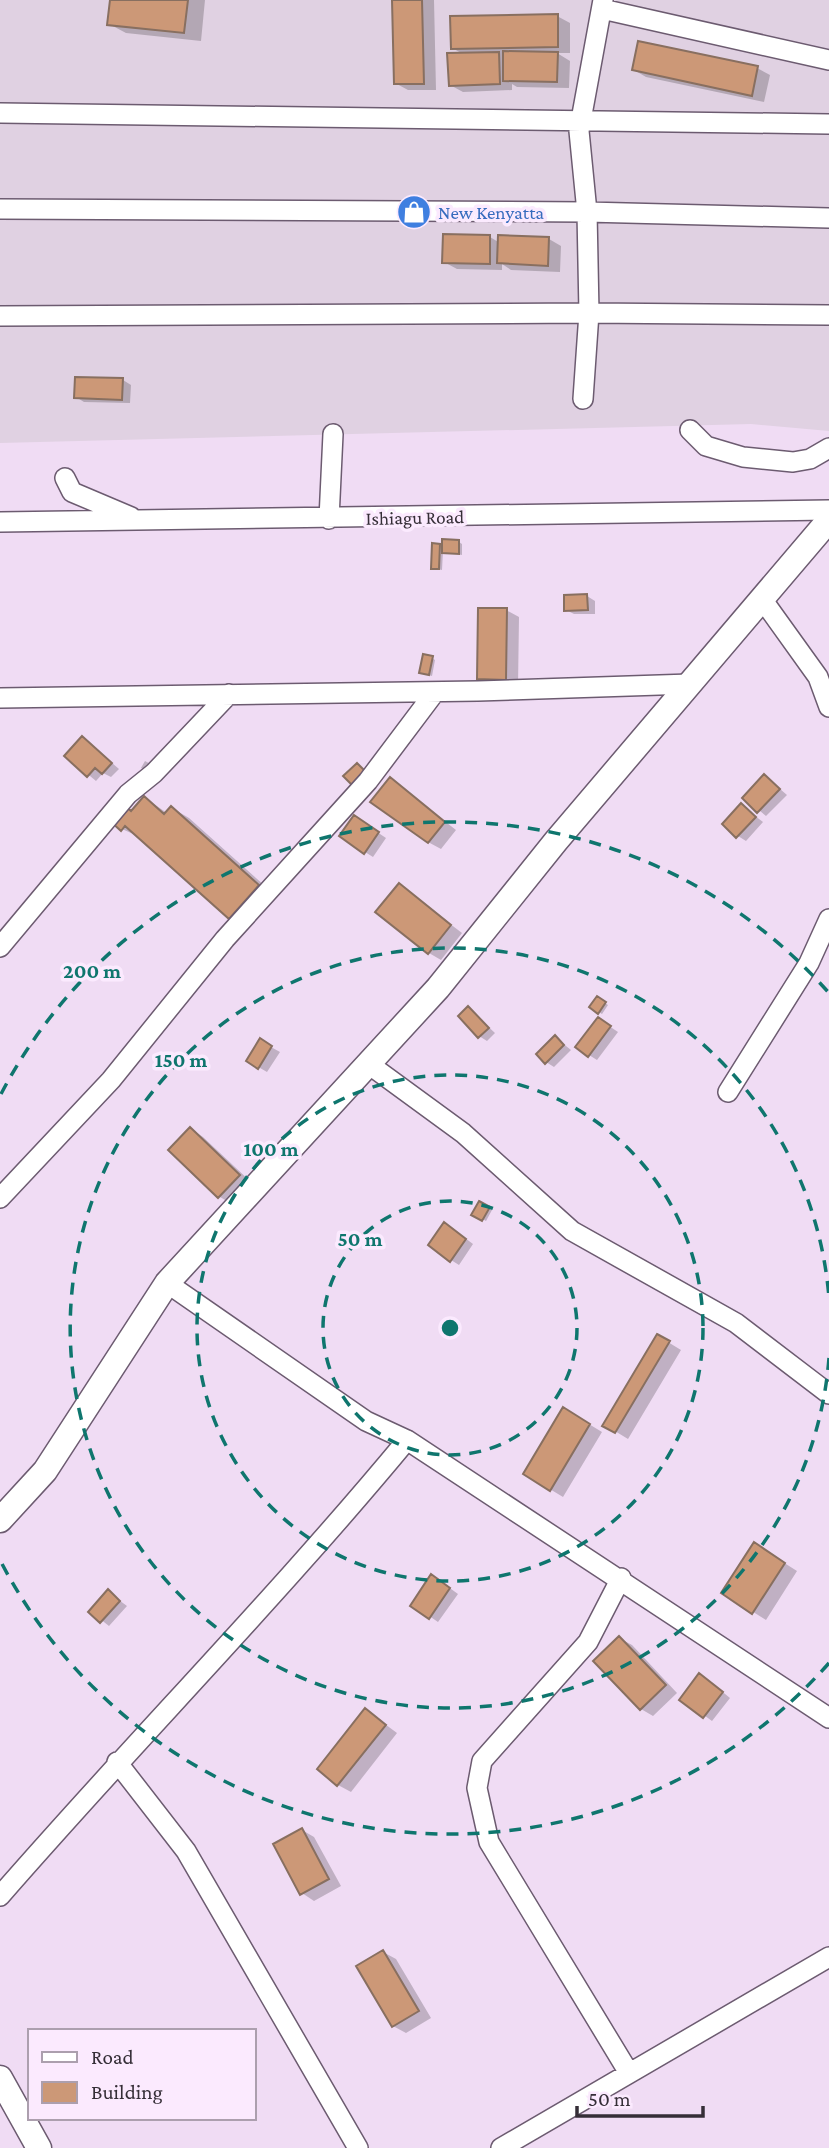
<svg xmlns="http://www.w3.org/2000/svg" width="829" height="2148" font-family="'Crimson Pro',serif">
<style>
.commercial{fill:#e0d1e2}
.shadow{fill:#0003}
.building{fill:#cc9877;stroke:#886f60;stroke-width:2}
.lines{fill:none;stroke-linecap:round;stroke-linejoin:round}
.minor-casing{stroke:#6c5b70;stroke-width:22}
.tertiary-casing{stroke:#6c5b70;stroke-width:27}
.minor{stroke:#fff;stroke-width:19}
.tertiary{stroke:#fff;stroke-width:24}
.ring{fill:none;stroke:#0f766e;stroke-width:3.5;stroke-dasharray:12 9}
.labels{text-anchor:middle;stroke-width:7;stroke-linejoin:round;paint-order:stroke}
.shop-label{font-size:19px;fill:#366cbe;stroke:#fbeafe;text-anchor:start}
.street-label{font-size:19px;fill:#352e37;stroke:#fbeafe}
.centre{fill:#0f766e;stroke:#fbeafe;stroke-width:3.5}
.ring-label{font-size:21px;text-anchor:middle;font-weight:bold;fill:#0f766e;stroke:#fbeafe;stroke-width:7;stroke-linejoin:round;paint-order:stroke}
</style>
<rect width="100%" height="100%" fill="#f0dcf4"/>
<path class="commercial" d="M0 0H829V431L751 424 0 443Z"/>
<path class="shadow" d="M112 0H205L201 41 126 33 109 24Z
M394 0H434L436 90H408L395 83Z
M557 16 570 23V53H557L570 61 569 88 517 87 512 84V90L463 92 450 85 465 55 452 48Z
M757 68 770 75 764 102 646 77 634 70Z
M490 237 500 243 549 239 561 246 560 272 511 270 502 264V270L457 269 444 262Z
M123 380 131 385 130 403 84 402 76 397Z
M459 542 462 544V555L443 551 442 570 432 568 440 545 444 548Z
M587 596 595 601V614H574L566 610Z
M506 610 519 617 518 686 491 685 478 678Z
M432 658 435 660 432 676 425 674Z
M83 738 119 769 111 777 103 773 96 781 66 756Z
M145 761 158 768 154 775 141 768Z
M765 776 787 795 766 816 744 798Z
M391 779 456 830 441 849 428 842Z
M145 798 167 813 172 808 189 818 275 895 247 928 230 918 140 837 122 829Z
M742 806 763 822 746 841 738 836Z
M362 822 386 838 373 857 365 852Z
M399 885 462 933 441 960 429 953Z
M597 998 608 1005 602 1014 591 1007Z
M468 1008 495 1033 487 1041 479 1036Z
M606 1024 618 1032 597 1060 589 1055Z
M556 1038 571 1050 554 1067 546 1062Z
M260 1041 280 1052 267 1072 248 1061Z
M191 1129 203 1137 252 1183 232 1204 220 1197 171 1150Z
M480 1204 492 1210 486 1221 474 1214Z
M453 1229 473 1244 459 1265 451 1260Z
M658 1336 681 1350 628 1439 605 1425Z
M564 1409 602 1432 563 1497 525 1474Z
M767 1552 797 1571 766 1620 723 1593Z
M440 1581 458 1594 438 1622 413 1605Z
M108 1592 127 1606 109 1626 90 1611Z
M619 1638 632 1645 677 1693 653 1716 641 1709Z
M708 1680 730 1698 712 1721 682 1699Z
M366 1710 397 1733 351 1792 338 1785Z
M302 1830 314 1837 341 1886 314 1901 302 1893Z
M383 1952 396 1959 431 2018 406 2033 393 2026Z"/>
<path class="building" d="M110 0H188L184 33 107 25Z
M392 0H422L424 84H394Z
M558 14V47L451 49 450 16Z
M638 41 758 66 752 96 632 70Z
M503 51 558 52 557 82 503 81Z
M499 52 500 84 449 86 447 53Z
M443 234 490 235V264L442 263Z
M498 235 549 237 548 266 497 263Z
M75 377 123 378 122 400 74 398Z
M442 539 459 540V554L442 553Z
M432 543 440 544 439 569H431Z
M587 594 588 610 564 611V595Z
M478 608H507L506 680 477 679Z
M423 654 433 656 429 675 419 673Z
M82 736 112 763 102 774 95 768 87 777 64 756Z
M357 763 367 773 353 786 343 776Z
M764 774 780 789 757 813 742 798Z
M390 777 445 822 428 843 370 802Z
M144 796 164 814 171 806 259 885 229 919 125 826 121 831 110 821 124 805 131 811Z
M741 803 756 817 736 838 722 824Z
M354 815 379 832 364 854 339 836Z
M399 883 451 925 428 954 375 912Z
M597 996 606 1002 598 1014 589 1007Z
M468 1006 489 1028 478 1038 458 1016Z
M598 1017 611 1026 588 1057 575 1047Z
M555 1035 564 1045 545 1064 536 1054Z
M260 1038 272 1046 258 1069 246 1061Z
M190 1127 240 1175 218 1198 168 1150Z
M479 1201 490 1207 482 1221 471 1215Z
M444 1222 466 1239 450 1262 428 1245Z
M657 1334 670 1341 615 1433 602 1426Z
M563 1407 590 1424 550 1491 523 1474Z
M754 1542 785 1563 752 1614 721 1593Z
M431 1574 450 1588 429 1619 410 1606Z
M108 1589 120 1601 100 1623 88 1612Z
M619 1636 666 1685 640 1710 593 1661Z
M699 1673 723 1692 703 1718 679 1700Z
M365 1708 386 1725 337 1786 317 1769Z
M302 1828 329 1879 300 1895 273 1844Z
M383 1950 419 2011 392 2027 356 1966Z"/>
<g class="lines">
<g class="minor-casing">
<path id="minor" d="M602 9 829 60
M0 113 829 124
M0 209 587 212 829 218
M0 316 589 313 829 315
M583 399 589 313 587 212 579 131 603 0
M690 430 706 446 743 457 793 462 810 459 829 448
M65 478 72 492 131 517
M329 519 333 434
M0 522 829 510
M762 599 818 677 829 707
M0 698 478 691 690 684
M0 947 128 794 154 773 229 694
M370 1065 463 1133 572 1231 736 1323 829 1394
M728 1092 809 963 829 919
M0 1198 111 1080 225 939 368 781 435 692
M167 1283 366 1421 407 1440 829 1718
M621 1578 588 1642 482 1761 477 1788 489 1842 629 2073
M117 1762 186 1851 358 2148
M0 1896C134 1742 277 1597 407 1440
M501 2148 829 1957"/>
</g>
<g class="tertiary-casing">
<path id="tertiary" d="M0 1520 45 1471 167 1283 438 988 556 841 829 520
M0 2078 39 2148"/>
</g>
<use href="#minor" class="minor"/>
<use href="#tertiary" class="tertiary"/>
</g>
<g class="ring">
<circle cx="450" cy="1328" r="127"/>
<circle cx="450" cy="1328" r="253"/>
<path d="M829 1358A380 380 0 1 1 829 1298"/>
<path d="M829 1663A506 506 0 0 1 1 1562M1 1094A506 506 0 0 1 829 993"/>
</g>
<defs>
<g id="shop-disc" transform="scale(1.75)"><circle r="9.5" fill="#3f7fe0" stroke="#fbeafe"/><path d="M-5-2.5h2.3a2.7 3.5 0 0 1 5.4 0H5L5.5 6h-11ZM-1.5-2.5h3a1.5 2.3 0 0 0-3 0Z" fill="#fff"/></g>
</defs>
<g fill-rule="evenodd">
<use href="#shop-disc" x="414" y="212"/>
</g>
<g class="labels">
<g class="shop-label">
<text x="438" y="219">New Kenyatta</text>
</g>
<g class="street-label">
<text transform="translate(415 517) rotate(-1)" y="7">Ishiagu Road</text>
</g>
</g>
<circle cx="450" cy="1328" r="10" class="centre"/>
<g class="ring-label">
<text x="92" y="978">200 m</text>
<text x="181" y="1067">150 m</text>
<text x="271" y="1156">100 m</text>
<text x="360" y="1246">50 m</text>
</g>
<rect x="28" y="2029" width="228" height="91" fill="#fbeafe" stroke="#ac9fae" stroke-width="2"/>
<rect x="42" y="2052" width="35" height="10" fill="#ffffff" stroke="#ac9fae" stroke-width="2"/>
<text x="91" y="2064" font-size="21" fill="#352e37">Road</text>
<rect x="42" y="2082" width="35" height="21" fill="#cc9877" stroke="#ac9fae" stroke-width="2"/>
<text x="91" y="2099" font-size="21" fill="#352e37">Building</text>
<path d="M577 2106v10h126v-10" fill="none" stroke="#352e37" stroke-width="3.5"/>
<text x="588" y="2106" font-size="21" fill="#352e37" stroke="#fbeafe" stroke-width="5" paint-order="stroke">50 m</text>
</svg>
